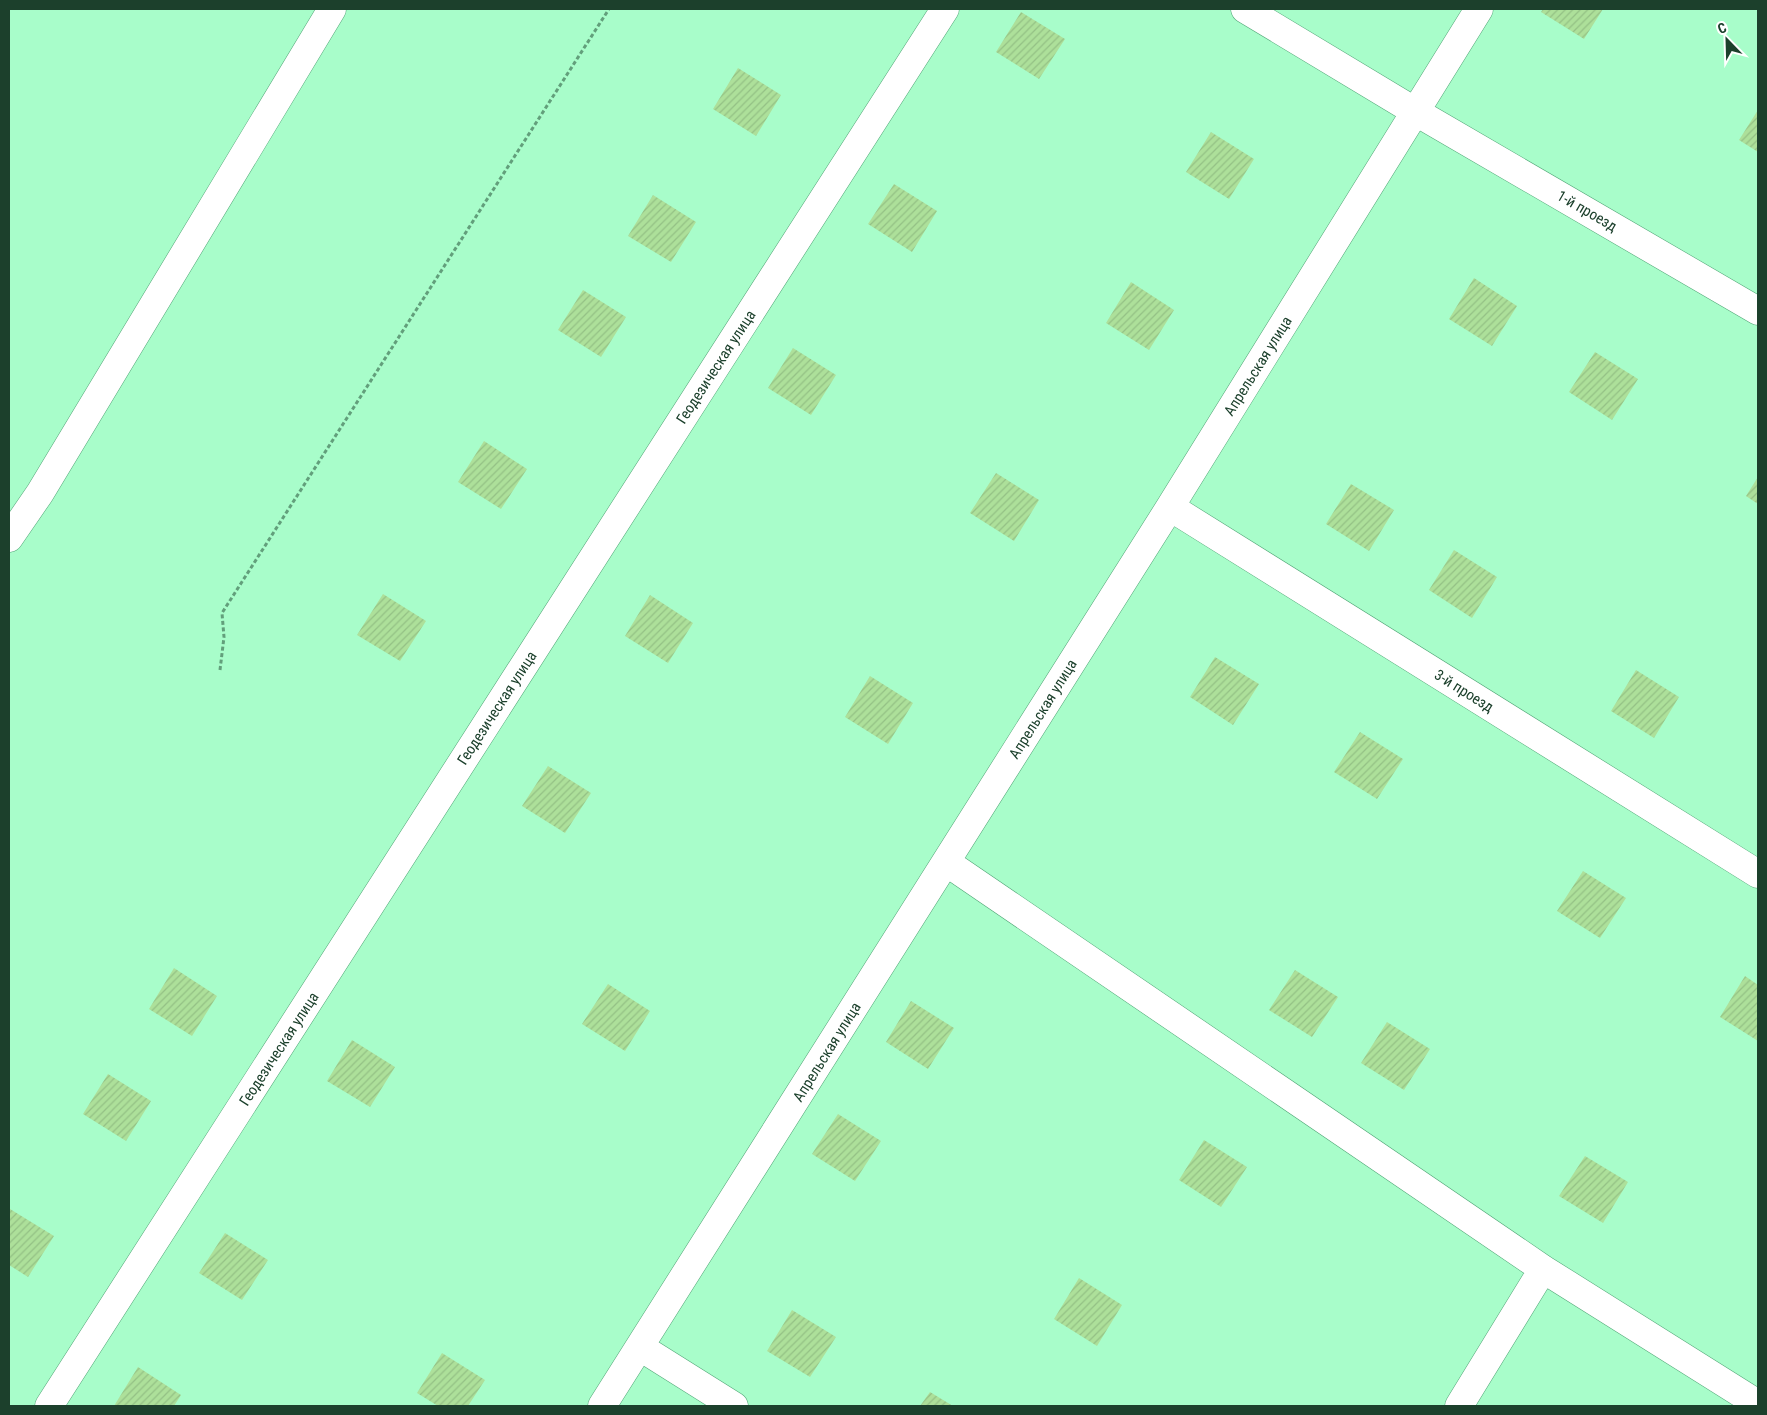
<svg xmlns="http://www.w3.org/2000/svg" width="1767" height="1415" font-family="'Roboto Condensed',sans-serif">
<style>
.building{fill:url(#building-hatch)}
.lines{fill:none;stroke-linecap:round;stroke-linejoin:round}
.street-casing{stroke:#51a576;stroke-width:29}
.path{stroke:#629f7b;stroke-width:3;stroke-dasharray:4 2.5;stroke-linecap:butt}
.street{stroke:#fff;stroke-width:28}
.labels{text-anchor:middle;stroke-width:4;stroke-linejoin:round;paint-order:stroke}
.street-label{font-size:15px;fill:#1c402c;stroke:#fff}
</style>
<defs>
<pattern id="building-hatch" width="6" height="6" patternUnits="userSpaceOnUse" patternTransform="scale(1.25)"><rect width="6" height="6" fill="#ade09a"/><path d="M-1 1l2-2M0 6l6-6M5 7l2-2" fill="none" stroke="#94c185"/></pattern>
</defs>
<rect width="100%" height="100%" fill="#a8fdca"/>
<path class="building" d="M1543 9H1603L1584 39 1541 12Z
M1021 12 1065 39 1039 79 996 52Z
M738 68 781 95 756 136 713 109Z
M1758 110V152L1739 140Z
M1211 132 1254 159 1229 199 1186 172Z
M894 184 937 211 912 252 868 224Z
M653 195 696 222 671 262 628 236Z
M1474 278 1517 306 1492 346 1449 319Z
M1131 282 1174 310 1149 350 1106 323Z
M583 290 626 317 601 357 558 330Z
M793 348 836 375 811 415 768 388Z
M1595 352 1638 379 1612 420 1569 392Z
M484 441 527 469 501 509 458 482Z
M996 473 1039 500 1014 541 970 513Z
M1758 477V504L1746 496Z
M1351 484 1394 510 1369 551 1326 524Z
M1454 550 1497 577 1472 618 1429 590Z
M383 594 426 621 400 661 357 635Z
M650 595 693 623 668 663 625 636Z
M1215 657 1259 684 1233 725 1190 697Z
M1636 670 1679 697 1654 738 1611 711Z
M870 676 913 703 888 744 845 717Z
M1360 732 1403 759 1377 799 1334 772Z
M548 766 591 793 565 833 522 806Z
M1583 871 1626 898 1600 938 1557 911Z
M174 968 217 996 192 1036 149 1009Z
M1295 970 1338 997 1312 1037 1269 1010Z
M1745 976 1758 985V1041L1720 1017Z
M608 984 650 1011 625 1051 582 1024Z
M911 1001 954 1028 928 1069 886 1042Z
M1387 1022 1430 1049 1404 1090 1361 1063Z
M352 1040 395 1067 370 1107 327 1081Z
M108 1074 151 1101 126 1141 83 1114Z
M838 1114 881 1141 855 1181 812 1154Z
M1204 1140 1247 1167 1221 1207 1179 1180Z
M1585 1156 1628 1182 1603 1223 1559 1196Z
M10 1209 54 1236 28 1277 9 1265V1212Z
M225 1233 268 1260 242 1300 199 1273Z
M1079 1278 1122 1305 1097 1346 1054 1319Z
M792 1310 836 1337 810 1377 767 1351Z
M442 1353 485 1380 468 1406H438L417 1393Z
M138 1367 181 1395 174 1406H114Z
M930 1392 953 1406H920Z"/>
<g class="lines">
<g class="street-casing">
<path id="street" d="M1245 9 1416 112 1758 311
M1170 507 1758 874
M9 538 40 493 332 9
M946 862 1543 1269 1758 1404
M640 1347 734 1406
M49 1406 945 9
M602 1406 1170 507 1479 9
M1459 1406 1543 1269"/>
</g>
<path class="path" d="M220 670 224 637 222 613 609 9"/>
<use href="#street" class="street"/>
</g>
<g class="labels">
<g class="street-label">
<text transform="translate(1587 211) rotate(30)" y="5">1-й проезд</text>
<text transform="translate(1258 366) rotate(-58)" y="5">Апрельская улица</text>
<text transform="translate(716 367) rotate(-57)" y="5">Геодезическая улица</text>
<text transform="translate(1464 691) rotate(32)" y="5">3-й проезд</text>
<text transform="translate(497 708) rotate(-57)" y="5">Геодезическая улица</text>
<text transform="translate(1043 709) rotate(-58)" y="5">Апрельская улица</text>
<text transform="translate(279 1049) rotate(-57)" y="5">Геодезическая улица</text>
<text transform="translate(827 1052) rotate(-58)" y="5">Апрельская улица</text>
</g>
</g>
<rect width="1767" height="1415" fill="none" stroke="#1c402c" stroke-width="20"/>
<g transform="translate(1727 40) rotate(337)" stroke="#ffffff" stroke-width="4" paint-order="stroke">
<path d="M0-4L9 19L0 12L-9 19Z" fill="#1c402c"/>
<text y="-8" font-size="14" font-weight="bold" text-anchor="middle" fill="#1c402c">С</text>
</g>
</svg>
